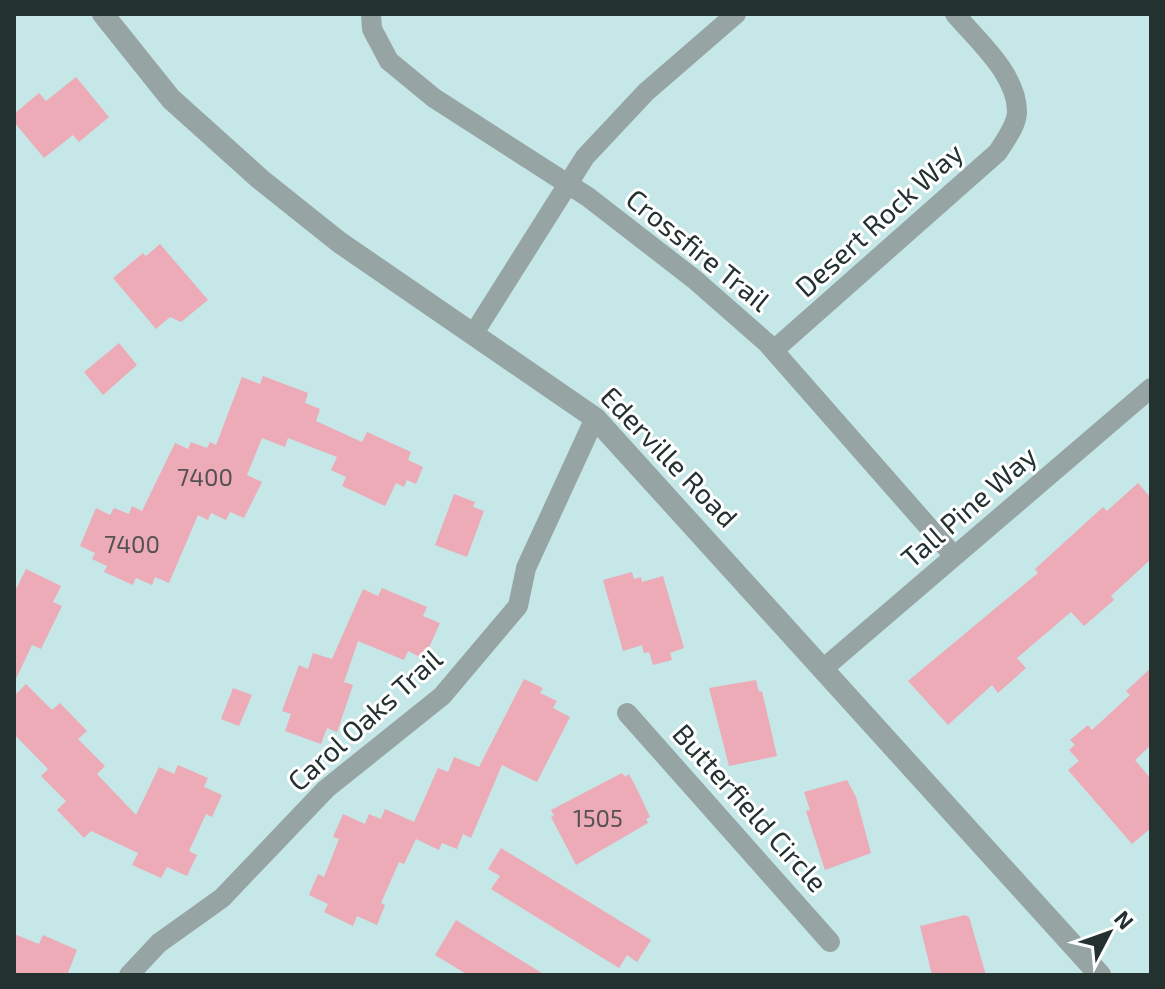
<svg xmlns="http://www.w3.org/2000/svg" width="1165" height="989" font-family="'Exo 2',sans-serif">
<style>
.building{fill:#ecabb6}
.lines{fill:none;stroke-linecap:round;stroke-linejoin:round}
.minor{stroke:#96a4a4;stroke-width:20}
.tertiary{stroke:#96a4a4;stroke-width:22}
.labels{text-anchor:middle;stroke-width:6;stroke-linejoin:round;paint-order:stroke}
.number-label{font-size:24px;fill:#555052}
.street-label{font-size:28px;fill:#233130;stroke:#fff}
</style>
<rect width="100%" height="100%" fill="#c5e7e7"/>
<path class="building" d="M76 77 109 117 79 142 73 135 44 158 14 122V114L39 93 46 101Z
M160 244 208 300 181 322 170 317 156 329 113 278 143 253 146 256Z
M119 343 137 365 103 395 84 372Z
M263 376 308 393 305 403 320 409 316 421 362 442 367 432 411 452 408 460 423 467 416 484 407 480 404 487 396 483 385 506 342 486 346 477 331 470 337 457 288 438 285 447 262 438 247 475 262 482 244 518 230 512 226 520 211 513 208 520 198 515 169 583 155 577 152 585 136 578 133 585 104 572 107 566 92 559 95 553 80 546 96 508 110 515 114 508 129 514 132 506 142 511 175 443 188 449 191 442 207 448 210 442 216 445 242 377 260 384Z
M1138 483 1151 498V559L1111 596 1114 600 1084 626 1071 612 1017 658 1026 668 998 693 992 685 948 725 908 681 1038 573 1035 569 1103 507 1107 511Z
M454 494 475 502 473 507 484 511 467 557 435 545Z
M26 569 61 586 53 602 62 606 41 649 32 645 14 683V593Z
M632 572 634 579 641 577 642 582 663 576 684 648 670 653 672 660 653 665 649 652 644 653 642 645 623 651 603 580Z
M382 588 427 607 423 616 440 623 424 659 408 651 404 660 358 641 344 682 353 685 337 732 327 728 321 744 285 731 291 714 282 711 299 665 308 669 313 653 332 659 363 589 378 596Z
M1151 668V745L1135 760 1151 779V828L1132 844 1068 770 1079 761 1069 750 1075 745 1070 740 1088 725 1092 730 1130 695 1126 691Z
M524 679 543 688 540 693 557 701 553 708 570 717 537 782 502 765 471 838 463 834 457 849 442 843 439 850 416 839 404 864 399 862 381 903 385 905 377 925 357 916 353 926 324 912 328 904 309 895 318 874 324 877 339 839 333 837 343 814 365 824 369 814 381 819 385 809 414 822 438 768 448 772 454 757 479 767Z
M756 680 759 692 762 691 777 756 729 766 709 688Z
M26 684 52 710 60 703 87 731 78 739 105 766 97 774 136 815 159 767 174 774 178 765 208 778 204 787 222 795 212 817 206 814 189 851 197 855 187 876 167 867 161 878 132 865 138 853 91 831 84 838 57 810 66 801 41 776 48 769 14 734V696Z
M233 688 252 695 239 726 221 719Z
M622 773 625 777 629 774 638 791 650 817 646 819 648 823 576 865 551 817 554 816 551 810Z
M847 780 856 797 871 853 825 870 806 811 810 810 804 792Z
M501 848 651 940 637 962 627 955 619 968 491 889 500 876 488 869Z
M965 915 969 917 986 975H932L920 926Z
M456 920 501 948 545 975H468L435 955Z
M14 934 39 944 43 935 77 950 67 975H14Z"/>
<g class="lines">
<path class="minor" d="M371 14 372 29 389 61 434 98 588 197 694 279 767 343 954 556
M474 333 585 157 646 92 736 14
M774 350 998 152C1005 140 1016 127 1017 113 1018 75 977 40 955 14
M824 668 1151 388
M627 713 830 942
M129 975 159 943 222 898 326 789 442 696 518 606 526 568 595 418"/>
<path class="tertiary" d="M103 14 171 99 260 179 339 242 595 418 1100 975"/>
</g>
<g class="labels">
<g class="number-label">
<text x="205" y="486">7400</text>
<text x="132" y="553">7400</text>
<text x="598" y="827">1505</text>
</g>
<g class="street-label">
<text transform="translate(879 220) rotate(-42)" y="10">Desert Rock Way</text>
<text transform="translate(698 250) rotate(39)" y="10">Crossfire Trail</text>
<text transform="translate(669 457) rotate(46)" y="10">Ederville Road</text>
<text transform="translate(969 507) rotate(-41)" y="10">Tall Pine Way</text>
<text transform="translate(365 720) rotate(-42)" y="10">Carol Oaks Trail</text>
<text transform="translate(750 808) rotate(48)" y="10">Butterfield Circle</text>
</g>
</g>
<rect width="1165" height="989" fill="none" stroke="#233130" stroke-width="32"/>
<g transform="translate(1109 933) rotate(49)" stroke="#ffffff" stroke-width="6" paint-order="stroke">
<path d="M0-6L14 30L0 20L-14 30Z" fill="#233130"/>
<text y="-12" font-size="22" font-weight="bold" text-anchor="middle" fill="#233130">N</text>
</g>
</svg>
